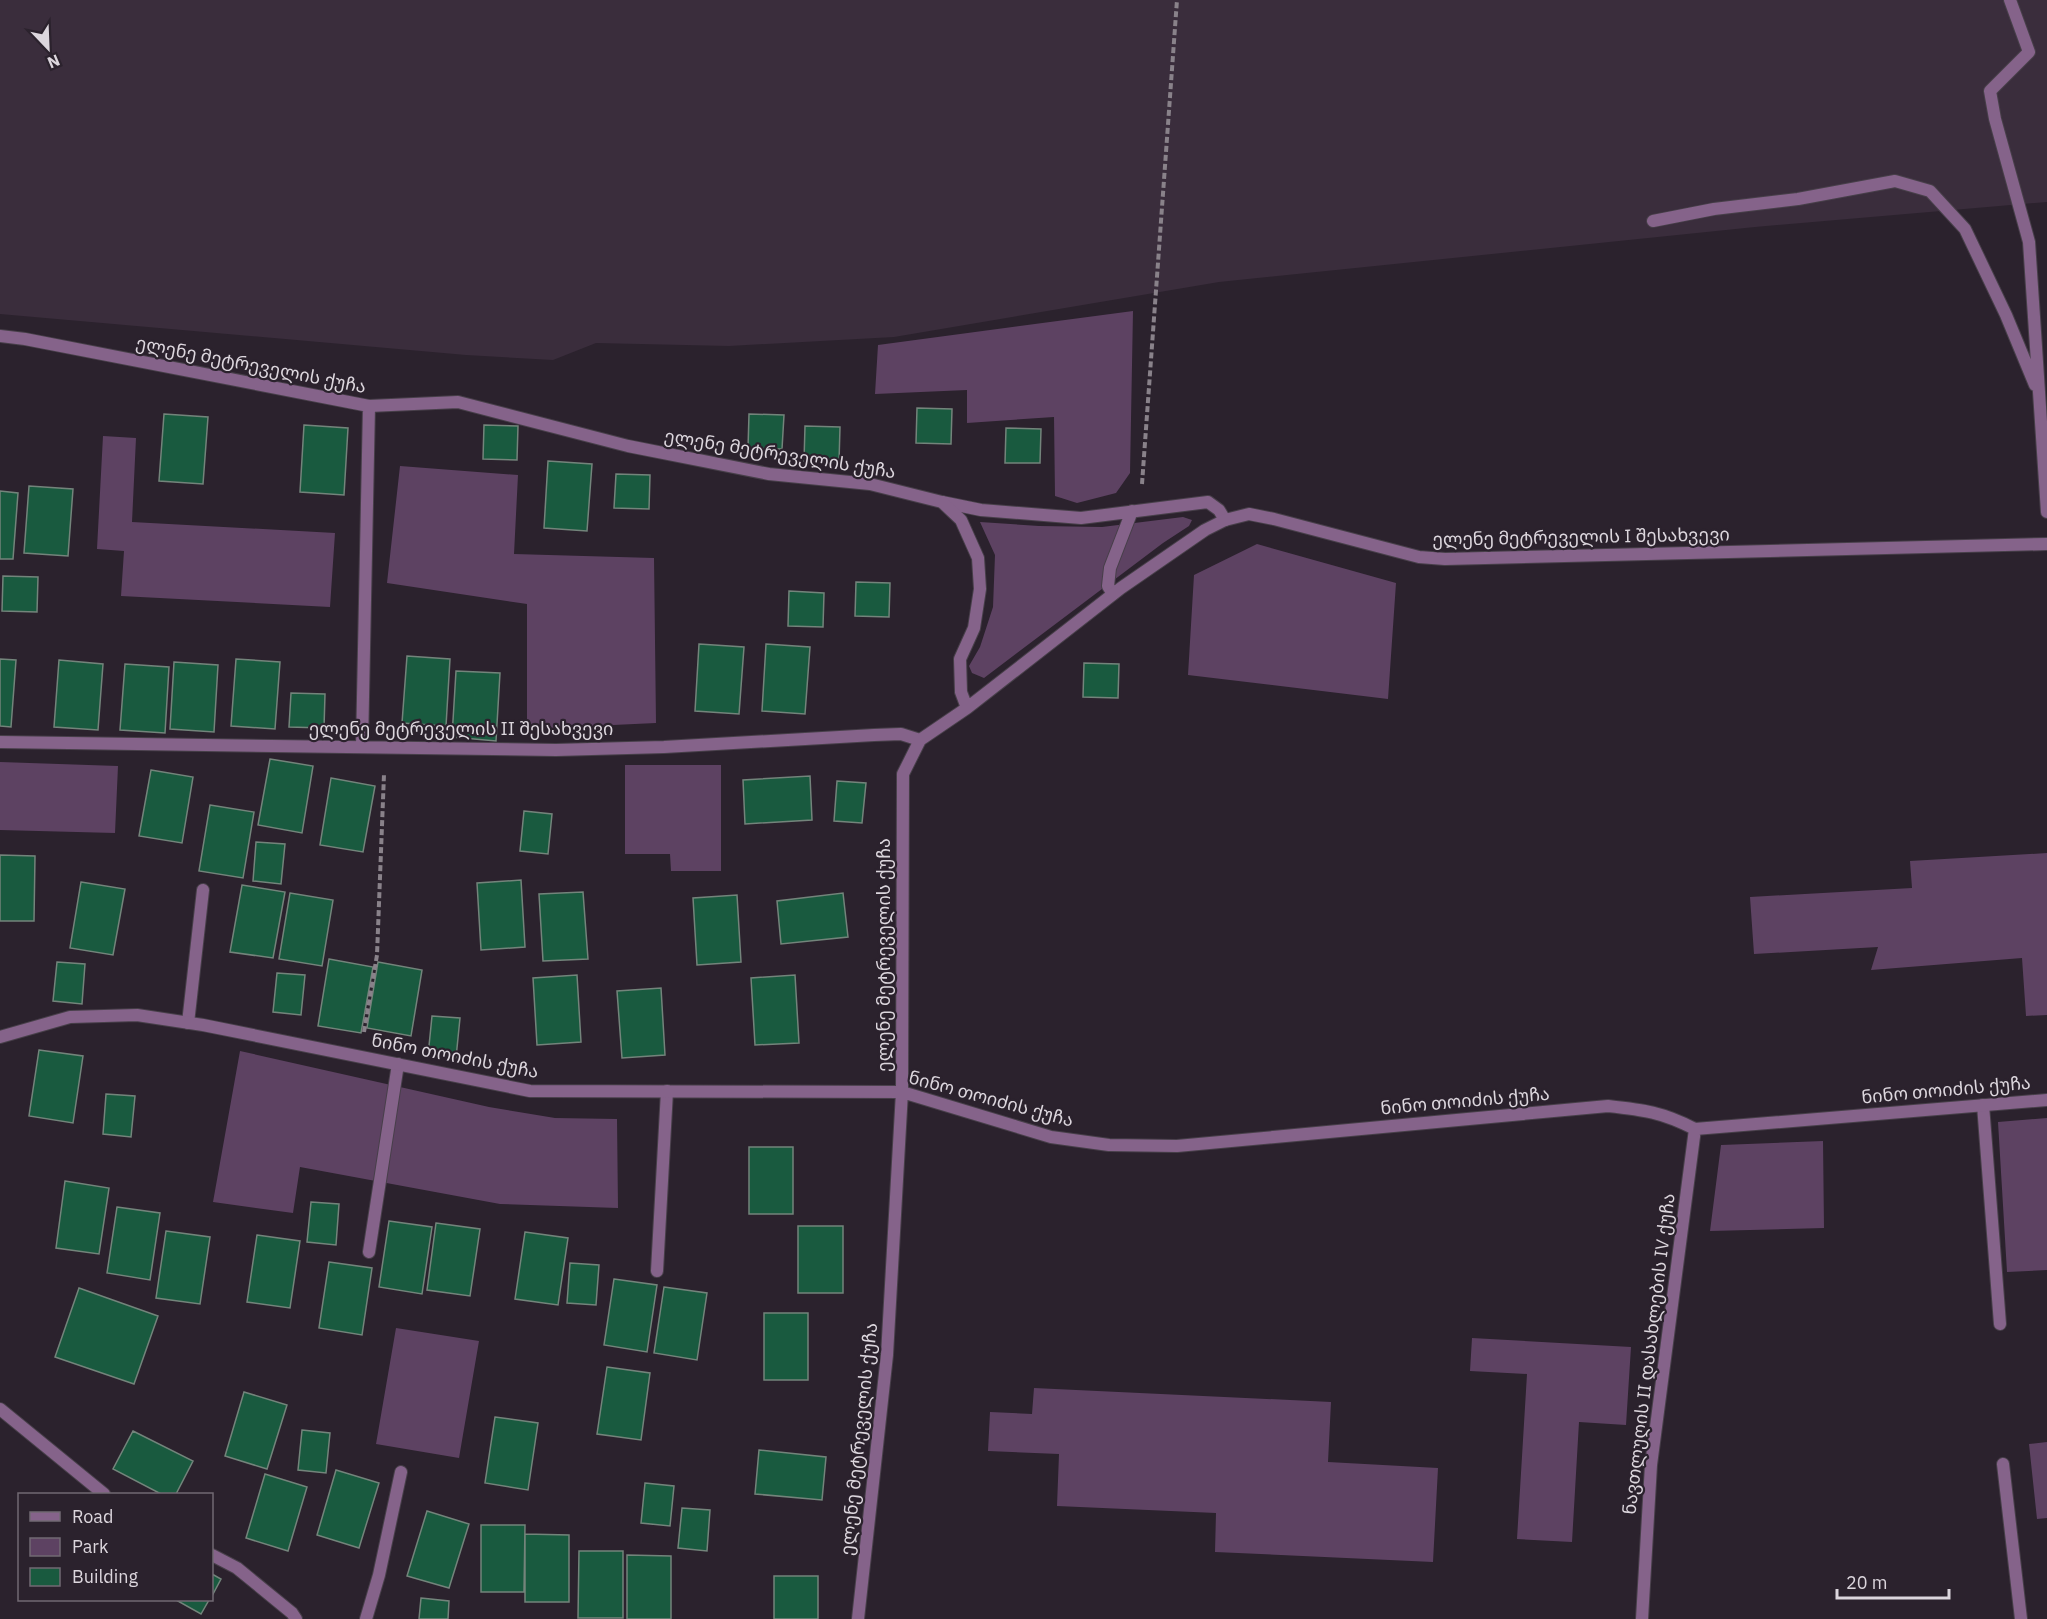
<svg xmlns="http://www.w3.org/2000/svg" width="2047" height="1619" font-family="'IBM Plex Sans','Noto Sans Georgian',sans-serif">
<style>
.built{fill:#3a2d3c}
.green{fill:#5d4262}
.building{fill:#195a3f;stroke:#73847b;stroke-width:1.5}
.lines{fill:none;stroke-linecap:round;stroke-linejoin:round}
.lane-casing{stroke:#473f49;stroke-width:14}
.street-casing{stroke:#473f49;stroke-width:14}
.path{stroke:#89828a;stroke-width:4;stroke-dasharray:6 3;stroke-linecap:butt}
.lane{stroke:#85638a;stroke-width:12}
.street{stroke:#85638a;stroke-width:12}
.labels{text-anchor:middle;stroke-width:4.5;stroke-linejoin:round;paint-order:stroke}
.street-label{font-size:18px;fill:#dcd6dd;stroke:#2b222d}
</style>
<rect width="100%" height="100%" fill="#2b222d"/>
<path class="built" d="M0 0H2047V202L1755 227 1219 282 894 337 729 346 596 343 553 360 466 355 0 314Z"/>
<path class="green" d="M1133 311 1130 473 1116 493 1077 503 1055 496 1054 417 967 423V390L875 394 878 345Z
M103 436 136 438 132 522 335 533 330 607 121 596 124 551 97 549Z
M400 466 518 475 514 554 654 558 656 723 527 729V604L387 583Z
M1183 517 1192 520 1189 526 1163 543 984 678 972 673 969 666 980 647 993 607 995 555 980 522 1039 526 1102 527Z
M1257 544 1396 583 1388 699 1188 675 1194 575Z
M0 762 118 766 115 833 0 830Z
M625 765H721V871H671L670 854H625Z
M2047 853V1015L2026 1016 2022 958 1871 970 1878 947 1754 954 1750 897 1912 888 1910 861Z
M240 1051 489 1107 555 1118 617 1119 618 1208 500 1204 300 1167 293 1213 213 1202Z
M2047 1118V1270L2007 1272 1998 1122Z
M1823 1141 1824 1228 1710 1231 1721 1145Z
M396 1328 479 1341 459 1458 376 1444Z
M1472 1338 1631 1347 1626 1425 1579 1422 1572 1542 1517 1539 1527 1374 1470 1371Z
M1034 1388 1331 1402 1328 1462 1438 1468 1433 1562 1215 1552 1216 1513 1057 1506 1059 1454 988 1451 990 1412 1032 1414Z
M2047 1442V1518L2037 1519 2029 1444Z"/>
<path class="building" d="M917 408 952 409 951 444 916 443Z
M164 414 208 417 203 484 159 481Z
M749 414 784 415 782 449 748 448Z
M304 425 348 428 344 495 300 492Z
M484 425 518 426 517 460 483 459Z
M805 426 840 427 839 462 804 461Z
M1006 428 1041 429 1040 463H1005Z
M548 461 592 464 587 531 544 528Z
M616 474 650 475 649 509 614 508Z
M29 486 73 489 68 556 24 553Z
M0 491 18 493 13 559H0Z
M3 576 38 577 37 612 2 611Z
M856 582 890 583 889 617 855 616Z
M789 591 824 593 823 627 788 626Z
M699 644 744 647 739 714 695 711Z
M766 644 810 647 805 714 762 711Z
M407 656 450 659 446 726 402 723Z
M0 659 16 660 11 727 0 726Z
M236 659 280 662 275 729 231 726Z
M59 660 103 664 98 730 54 727Z
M174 662 218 665 214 732 170 729Z
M1084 663 1119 664 1118 698 1083 697Z
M125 664 169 667 165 733 120 730Z
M456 671 500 673 496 741 452 737Z
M291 693 325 694 324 728 289 727Z
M270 759 313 766 302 833 258 825Z
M151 770 193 777 182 843 139 836Z
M810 776 812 820 745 824 743 780Z
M331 778 375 786 363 852 320 845Z
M837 781 866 783 862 823 834 821Z
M210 805 254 812 243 878 199 871Z
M524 811 552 814 548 854 520 851Z
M256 842 285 844 281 884 253 881Z
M0 855 35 856 34 921H0Z
M521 880 525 947 481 950 477 883Z
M81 882 125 889 113 955 70 948Z
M242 885 285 892 273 958 230 952Z
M583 892 588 959 543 961 539 894Z
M290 893 333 900 322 966 279 959Z
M843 893 848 937 781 944 777 901Z
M737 895 741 962 697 965 693 898Z
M329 959 373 967 361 1033 318 1026Z
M57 962 85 964 82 1004 53 1001Z
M378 962 422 970 411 1036 367 1028Z
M277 973 305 975 301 1015 273 1012Z
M577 975 581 1042 537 1045 533 978Z
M795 975 799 1043 755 1045 751 978Z
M661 988 665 1055 622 1058 617 991Z
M432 1016 460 1018 456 1058 428 1056Z
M39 1050 83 1056 73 1123 29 1116Z
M106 1094 135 1096 131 1137 103 1134Z
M749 1147H793V1214H749Z
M65 1181 109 1188 99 1254 56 1248Z
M311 1202 339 1204 336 1245 307 1242Z
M117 1207 160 1213 150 1280 107 1273Z
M389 1221 432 1227 422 1294 379 1287Z
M436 1223 480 1229 470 1296 427 1290Z
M798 1226H843V1293H798Z
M166 1231 210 1237 200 1304 156 1298Z
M525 1232 568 1238 558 1305 515 1299Z
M257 1235 300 1241 290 1308 247 1302Z
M329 1262 372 1268 362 1335 319 1328Z
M570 1263 599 1265 596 1305 567 1303Z
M614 1279 657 1285 647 1352 604 1345Z
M664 1287 707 1293 697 1360 654 1353Z
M79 1288 158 1316 134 1384 55 1357Z
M764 1313H808V1380H764Z
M607 1367 650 1373 641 1440 597 1434Z
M244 1392 287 1405 267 1469 225 1456Z
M495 1417 538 1423 528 1490 485 1483Z
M302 1430 330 1433 326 1473 298 1470Z
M133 1431 193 1461 176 1494H161L113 1469Z
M759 1450 826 1457 822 1500 755 1494Z
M336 1470 379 1483 359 1548 317 1535Z
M265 1474 307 1487 288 1551 246 1538Z
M645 1483 674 1486 670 1526 641 1523Z
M682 1508 710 1510 707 1551 678 1548Z
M427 1511 469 1524 449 1588 407 1576Z
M481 1525H525L524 1592H481Z
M525 1534 569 1535V1602H525Z
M579 1551H623V1618H578Z
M627 1555 671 1556V1619H627Z
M212 1574 221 1579 212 1596Z
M774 1576H818V1619H774Z
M421 1598 449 1601 448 1619H419Z
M176 1600H209L201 1614Z"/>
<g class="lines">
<g class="lane-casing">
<path id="lane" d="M2010 0 2029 52 1990 91 1995 119 2029 242 2047 512
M1653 221 1714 209 1798 199 1895 181 1930 191 1965 229 2006 315 2035 385
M942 502 981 510 1081 518 1208 502 1219 510 1225 520
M1113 594 1108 586 1110 568 1132 511
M188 1023 203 890
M1983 1105 2000 1324
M369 1252 398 1064
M657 1271 667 1091
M2003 1464 2021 1619
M366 1619 379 1575 401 1472"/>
</g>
<g class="street-casing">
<path id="street" d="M0 336 25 339 369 406 458 402 628 446 769 474 870 484 942 502 961 520 978 558 980 589 974 628 960 659 961 692 967 708
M0 742 556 750 664 747 874 735 901 734 920 740
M362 746 369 406
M0 1037 70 1017 137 1015 203 1025 530 1091 902 1092 1051 1137 1109 1145 1177 1146 1608 1106C1644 1110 1662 1112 1695 1129L2047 1100
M0 1409 104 1494
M212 1555 237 1568 292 1613 296 1619
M858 1619 887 1355 902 1092 903 774 920 740 967 708 1121 588 1205 530 1225 520 1249 514 1274 519 1419 557 1445 559 2047 544
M1642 1619 1651 1465 1695 1129"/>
</g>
<path class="path" d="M1142 484 1177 0
M364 1032 377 955 384 774"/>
<use href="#lane" class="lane"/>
<use href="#street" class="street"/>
</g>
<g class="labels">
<g class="street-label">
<text transform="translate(251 365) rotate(11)" y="6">ელენე მეტრეველის ქუჩა</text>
<text transform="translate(780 454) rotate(9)" y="6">ელენე მეტრეველის ქუჩა</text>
<text transform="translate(1581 537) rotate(-1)" y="6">ელენე მეტრეველის I შესახვევი</text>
<text x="461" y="735">ელენე მეტრეველის II შესახვევი</text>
<text transform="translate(884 955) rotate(-90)" y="6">ელენე მეტრეველის ქუჩა</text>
<text transform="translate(455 1056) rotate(11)" y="6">ნინო თოიძის ქუჩა</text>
<text transform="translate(1946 1090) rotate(-5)" y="6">ნინო თოიძის ქუჩა</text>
<text transform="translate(991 1099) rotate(15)" y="6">ნინო თოიძის ქუჩა</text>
<text transform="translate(1465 1101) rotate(-5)" y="6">ნინო თოიძის ქუჩა</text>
<text transform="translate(1649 1354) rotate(-83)" y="6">ნავთლუღის II დასახლების IV ქუჩა</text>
<text transform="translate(859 1439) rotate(-84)" y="6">ელენე მეტრეველის ქუჩა</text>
</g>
</g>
<rect x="18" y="1493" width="195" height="108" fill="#2b222d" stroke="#726a73" stroke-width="1.5"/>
<rect x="30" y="1512" width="30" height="9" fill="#85638a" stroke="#726a73" stroke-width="1.5"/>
<text x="72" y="1523" font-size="18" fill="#dcd6dd">Road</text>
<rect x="30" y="1538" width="30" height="18" fill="#5d4262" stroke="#726a73" stroke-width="1.5"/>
<text x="72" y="1553" font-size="18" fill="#dcd6dd">Park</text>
<rect x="30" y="1568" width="30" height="18" fill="#195a3f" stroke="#726a73" stroke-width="1.5"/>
<text x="72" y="1583" font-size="18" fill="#dcd6dd">Building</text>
<g transform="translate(48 48) rotate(157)" stroke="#2b222d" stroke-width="4.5" paint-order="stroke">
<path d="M0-4.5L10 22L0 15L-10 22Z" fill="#dcd6dd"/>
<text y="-9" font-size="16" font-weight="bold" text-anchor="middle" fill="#dcd6dd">N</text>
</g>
<path d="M1837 1589v9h112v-9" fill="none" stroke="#dcd6dd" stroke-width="3"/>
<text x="1846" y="1589" font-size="18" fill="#dcd6dd" stroke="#2b222d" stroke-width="4.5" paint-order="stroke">20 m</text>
</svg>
